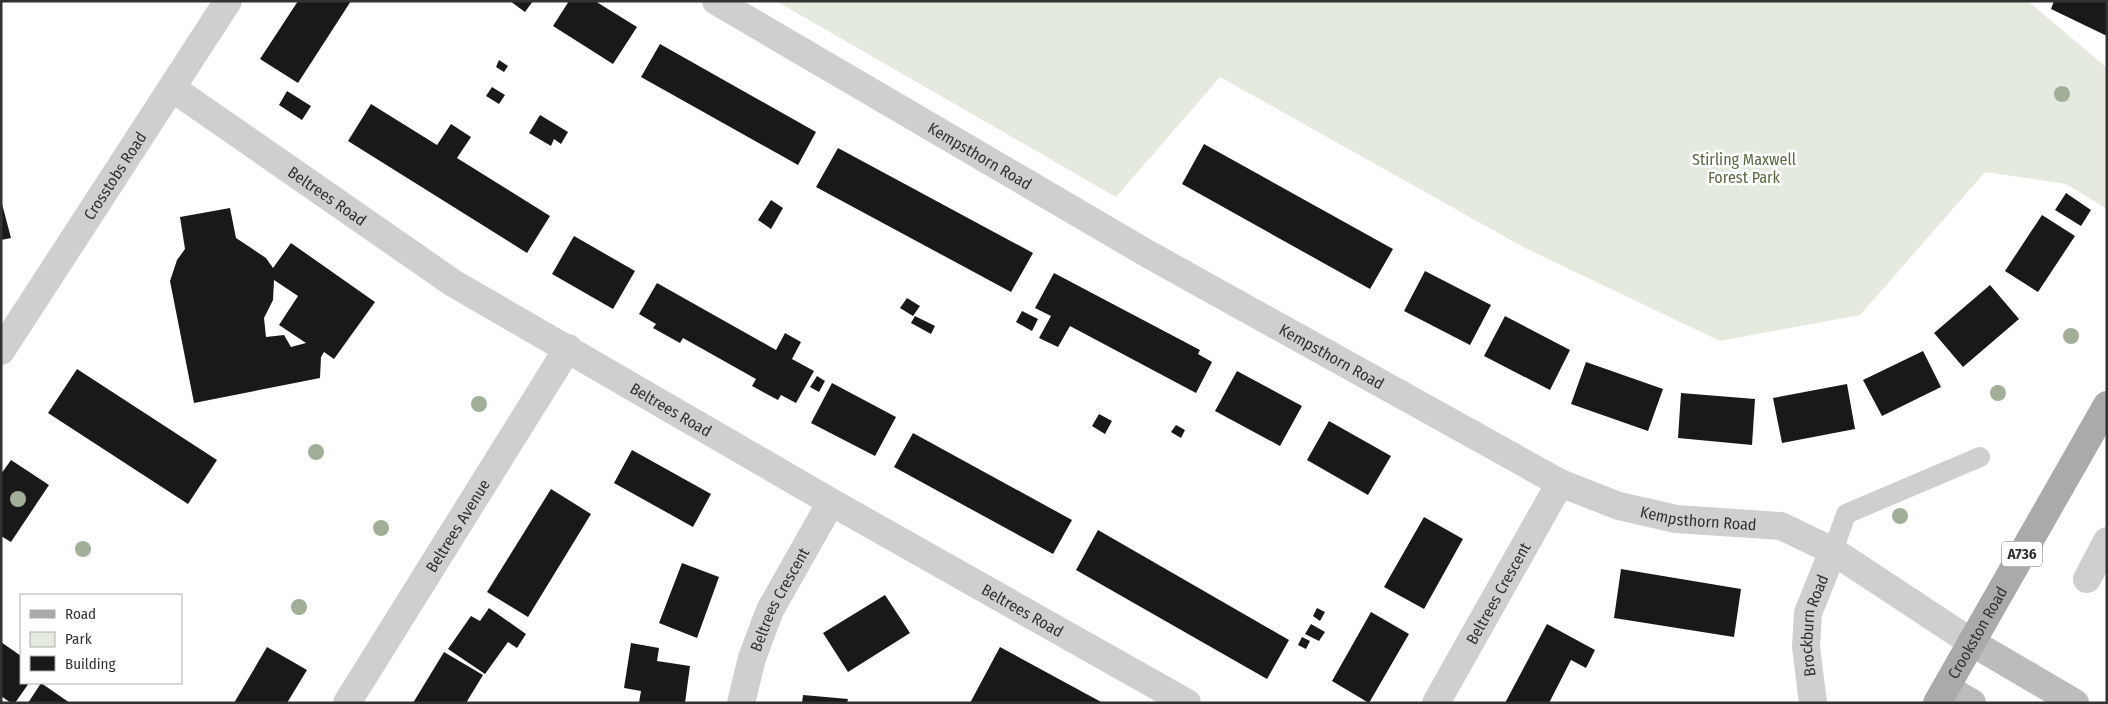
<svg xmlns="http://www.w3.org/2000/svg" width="2108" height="704" font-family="'Fira Sans Condensed',sans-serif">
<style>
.green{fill:#e5eade}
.building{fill:#191919;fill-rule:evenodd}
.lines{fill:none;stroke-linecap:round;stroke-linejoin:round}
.lane{stroke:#cfcfcf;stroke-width:20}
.street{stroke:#cfcfcf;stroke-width:28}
.secondary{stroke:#bcbcbc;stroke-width:28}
.primary{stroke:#aaa;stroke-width:28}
.tree{fill:#a2ae97}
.labels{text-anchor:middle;stroke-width:5;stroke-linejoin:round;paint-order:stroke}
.shield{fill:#fff;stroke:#707070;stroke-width:1}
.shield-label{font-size:15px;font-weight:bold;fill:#323232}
.street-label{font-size:16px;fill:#323232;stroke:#fff}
.park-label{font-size:16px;fill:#566b42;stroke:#fff}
</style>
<rect width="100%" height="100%" fill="#fff"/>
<path class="green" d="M776 1H2028L2107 68V209L2066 184 1985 172 1860 315 1720 341 1525 248 1220 77 1116 197Z"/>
<path class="building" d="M298 1H351L298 83 260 59Z
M510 1H533L525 12Z
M569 1H595L637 27 613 64 553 26Z
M2054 1H2107V36L2051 9Z
M660 44 816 132 798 165 641 77Z
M499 60 508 66 504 72 496 67Z
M492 87 505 95 499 104 486 96Z
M287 91 311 106 302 120 279 105Z
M371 104 437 145 451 124 471 137 457 158 550 216 527 253 348 141Z
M540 115 568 132 561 144 554 139 551 146 529 133Z
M1204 144 1393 249 1370 289 1182 184Z
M838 148 1033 253 1011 292 816 187Z
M2066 193 2091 210 2081 226 2055 210Z
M1 200 11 238 1 240Z
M771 200 783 208 771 229 758 220Z
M230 208 236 238 266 258 273 268 291 243 375 302 334 359 324 352 321 357 320 378 194 403 170 281 177 260 185 249 180 217ZM274 280 298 296 279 325 306 343 291 347 284 335 266 337 264 318 273 300Z
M2042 215 2075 236 2038 292 2005 271Z
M574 236 635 271 613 309 552 274Z
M1425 271 1491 305 1470 345 1404 311Z
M1054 273 1200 350 1198 354 1212 362 1196 393 1070 326 1058 347 1039 338 1051 316 1035 308Z
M657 283 776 350 785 333 801 342 792 359 814 371 796 403 781 395 778 400 752 386 756 379 683 338 680 343 653 328 656 324 639 314Z
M1990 285 2019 319 1963 367 1934 333Z
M907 298 920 306 913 316 900 308Z
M1022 311 1038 319 1032 331 1016 322Z
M915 316 935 326 931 334 911 323Z
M1505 316 1570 350 1550 390 1484 356Z
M1923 351 1941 387 1882 416 1863 380Z
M1586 362 1663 389 1648 431 1571 404Z
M77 369 217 460 188 504 48 413Z
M1237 371 1302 406 1280 446 1215 411Z
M817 376 825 381 819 392 810 387Z
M832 383 896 417 875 456 811 423Z
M1847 384 1855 429 1782 443 1773 398Z
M1681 393 1755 399 1752 445 1678 438Z
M1099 414 1112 421 1105 434 1092 426Z
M1329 421 1391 456 1368 495 1307 460Z
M1176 425 1185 430 1181 438 1171 432Z
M913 433 1072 520 1053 554 894 467Z
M632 450 711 494 693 527 614 483Z
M11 460 49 485 11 542 1 536V474Z
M551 489 591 514 528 617 487 592Z
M1424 517 1463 539 1424 609 1384 587Z
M1098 530 1289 640 1267 679 1076 570Z
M682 563 719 577 697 638 659 623Z
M1621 569 1741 589 1734 637 1614 618Z
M885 595 910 633 848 672 823 633Z
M489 608 526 634 517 648 508 642 485 674 448 649 471 616 480 621Z
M1317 608 1325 612 1320 621 1313 616Z
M1371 612 1409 634 1369 703 1332 681Z
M1311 624 1325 632 1319 641 1305 634Z
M1547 624 1595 650 1586 668 1571 660 1549 703H1505Z
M1302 637 1310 641 1306 649 1298 645Z
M1 642 21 656V683H29L15 703H11L1 696Z
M631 643 659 648 657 661 690 666 685 703H639L641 691 624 688Z
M267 647 307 670 287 703H234Z
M1000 647 1103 703H970Z
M444 652 483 675 466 703H413Z
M41 683 70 703H28Z
M803 695 848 699 847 703H802Z"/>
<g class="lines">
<path class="lane" d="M1833 551 1846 514 1980 457"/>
<g class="street">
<path id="s1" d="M716 1 1148 254 1560 483 1619 506 1676 519 1781 526 1833 551 1971 642"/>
<path id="s2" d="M172 88 453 283 831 502 1187 703"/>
<path id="s3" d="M1 351 228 1"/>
<path d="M2087 579 2107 541"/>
<path id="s4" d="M347 703 568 348"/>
<path id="s5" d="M741 703 752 658 770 610 831 502"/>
<path id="s6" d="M1436 703 1560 483"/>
<path id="s7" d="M1813 703 1806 647 1808 613 1833 551"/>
</g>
<path class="secondary" d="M1971 642 2075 703
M1946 688 1972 703"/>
<path class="primary" id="s8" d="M1937 703 2107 405"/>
</g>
<g class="tree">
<circle cx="2062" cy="94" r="8"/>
<circle cx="2071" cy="336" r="8"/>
<circle cx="1998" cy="393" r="8"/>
<circle cx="479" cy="404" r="8"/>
<circle cx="316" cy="452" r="8"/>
<circle cx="18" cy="499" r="8"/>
<circle cx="1900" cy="516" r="8"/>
<circle cx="381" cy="528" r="8"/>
<circle cx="83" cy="549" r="8"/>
<circle cx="299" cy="607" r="8"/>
</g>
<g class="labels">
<rect class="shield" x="2002" y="541.5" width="40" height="25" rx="4"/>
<g class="shield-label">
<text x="2022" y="559">A736</text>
</g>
<g class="street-label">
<text dy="6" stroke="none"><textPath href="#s1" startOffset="306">Kempsthorn Road</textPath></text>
<text dy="6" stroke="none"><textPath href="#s3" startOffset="209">Crosstobs Road</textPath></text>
<text dy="6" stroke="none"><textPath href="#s2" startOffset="189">Beltrees Road</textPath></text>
<text dy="6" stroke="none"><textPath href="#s1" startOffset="711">Kempsthorn Road</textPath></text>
<text dy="6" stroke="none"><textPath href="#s2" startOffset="594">Beltrees Road</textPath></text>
<text dy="6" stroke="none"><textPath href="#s1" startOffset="1116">Kempsthorn Road</textPath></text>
<text dy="6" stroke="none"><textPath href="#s4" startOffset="209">Beltrees Avenue</textPath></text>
<text dy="6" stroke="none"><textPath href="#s6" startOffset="126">Beltrees Crescent</textPath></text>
<text dy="6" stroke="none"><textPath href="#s5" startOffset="111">Beltrees Crescent</textPath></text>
<text dy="6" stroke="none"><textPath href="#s2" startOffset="999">Beltrees Road</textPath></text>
<text dy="6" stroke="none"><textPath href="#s7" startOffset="79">Brockburn Road</textPath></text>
<text dy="6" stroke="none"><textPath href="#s8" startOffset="81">Crookston Road</textPath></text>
</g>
<g class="park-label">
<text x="1744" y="165">Stirling Maxwell<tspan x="1744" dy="18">Forest Park</tspan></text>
</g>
</g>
<rect width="2108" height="704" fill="none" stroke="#323232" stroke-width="5"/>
<rect x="20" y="594" width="162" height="90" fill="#ffffff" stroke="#adadad"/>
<rect x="30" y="610" width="25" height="8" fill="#aaaaaa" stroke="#adadad"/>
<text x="65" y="619" font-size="15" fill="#323232">Road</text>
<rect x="30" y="632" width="25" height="15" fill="#e5eade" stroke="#adadad"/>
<text x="65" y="644" font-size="15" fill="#323232">Park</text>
<rect x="30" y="656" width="25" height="15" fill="#191919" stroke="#adadad"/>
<text x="65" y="669" font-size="15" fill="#323232">Building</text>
</svg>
